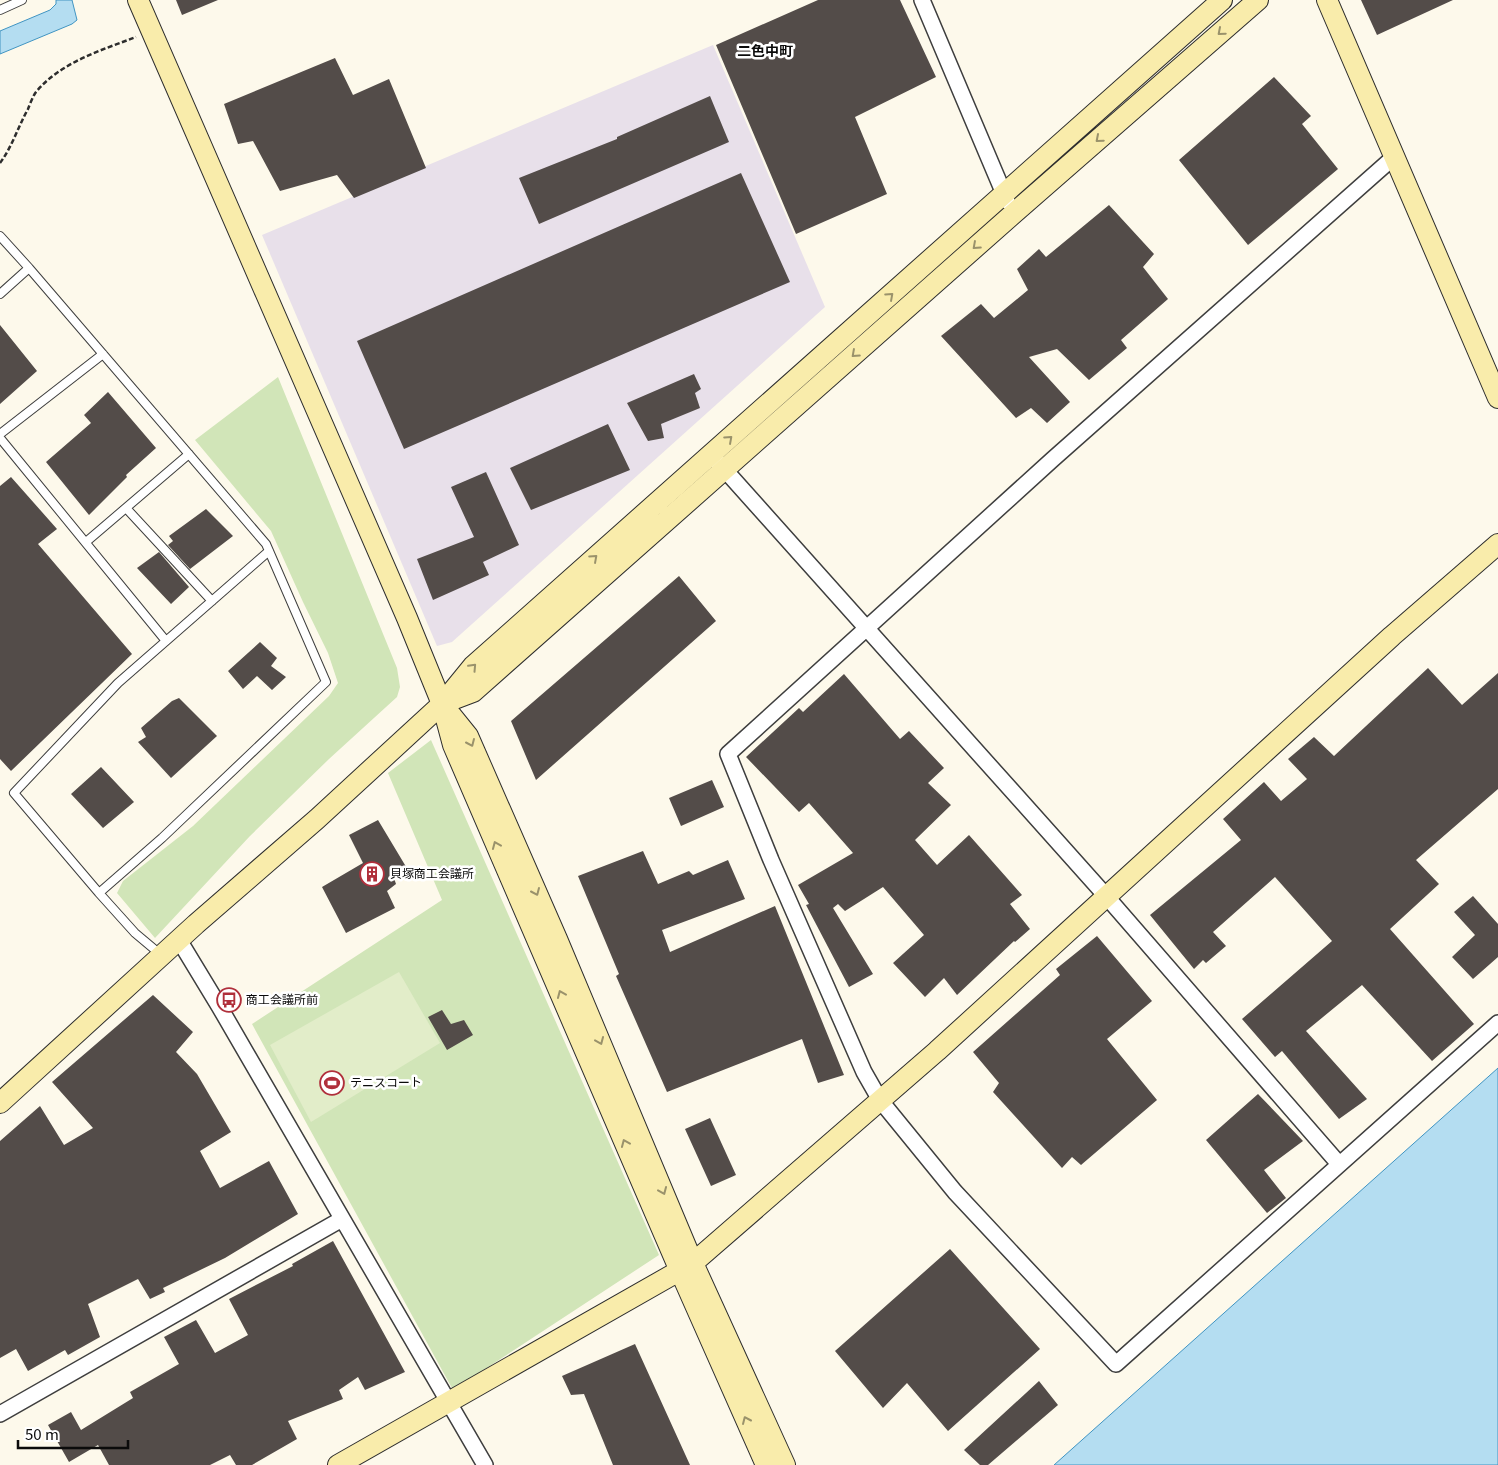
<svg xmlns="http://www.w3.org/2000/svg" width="1498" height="1465" font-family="Georgia,'Noto Sans JP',serif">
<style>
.industrial{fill:#e8e0ea}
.green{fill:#d1e5b8}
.pitch{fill:#e2edc9}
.water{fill:#b4ddf1;stroke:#4094c2}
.building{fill:#534c49}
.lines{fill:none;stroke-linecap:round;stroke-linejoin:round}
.lane-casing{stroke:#3e3e3e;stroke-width:10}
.street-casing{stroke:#3e3e3e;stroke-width:18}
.secondary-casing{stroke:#2d2d2d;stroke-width:22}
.path{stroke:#2d2d2d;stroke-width:2.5;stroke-dasharray:5 2.5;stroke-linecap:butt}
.lane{stroke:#fff;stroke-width:8}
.street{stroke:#fff;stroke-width:15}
.secondary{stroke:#f9ecab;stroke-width:20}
.oneway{stroke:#9a926b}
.labels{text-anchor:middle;stroke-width:5;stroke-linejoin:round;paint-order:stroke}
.poi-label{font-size:12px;fill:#0b0b0b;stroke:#fff;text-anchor:start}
.neighbourhood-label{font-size:14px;font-weight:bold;fill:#0b0b0b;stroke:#fff}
</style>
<rect width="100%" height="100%" fill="#fdf9eb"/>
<path class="industrial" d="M713 45 825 307 452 642 437 646 262 235Z"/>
<path class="green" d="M278 377 397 668 400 687 397 697 329 759 250 836 155 938 117 893 123 881 193 826 329 696 338 683 328 653 303 602 271 531 195 440Z
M431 740 659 1255 453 1390 252 1024 442 900 388 773Z"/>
<path class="pitch" d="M399 972 440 1043 311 1122 270 1045Z"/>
<path class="water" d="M56 0H72L77 20 72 24 0 54V31L50 10 56 4Z
M1498 1068V1465H1054Z"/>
<path class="building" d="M176 0H218L182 15Z
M818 0H900L936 77 855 117 887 194 796 234 716 45Z
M1361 0H1453L1377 35Z
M335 58 353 95 389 79 426 168 354 198 337 175 280 191 253 141 238 144 224 104Z
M1274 77 1311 116 1302 124 1338 169 1248 245 1179 160Z
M710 96 729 142 539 224 519 178 617 139V137Z
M741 173 790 282 404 449 357 341Z
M1109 205 1154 254 1143 267 1168 299 1121 340 1127 348 1089 380 1057 349 1029 357 1070 402 1047 423 1031 408 1016 418 941 336 981 304 994 318 1028 290 1017 269 1039 249 1046 257Z
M0 325 37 371 0 404Z
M694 374 701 389 695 393 700 408 661 424 664 438 648 441 627 403Z
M108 392 156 448 126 475 127 477 89 515 46 462 91 423 84 415Z
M608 424 630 470 531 510 510 468Z
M486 472 519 545 483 562 489 575 433 600 417 559 474 537 451 487Z
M11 477 57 529 38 544 132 654 11 771 0 759V486Z
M206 509 233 536 190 569 168 545 173 541 169 536Z
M159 552 189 587 171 604 137 568Z
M679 576 716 621 536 780 511 721Z
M260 642 277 658 271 666 286 677 272 690 257 676 243 689 228 671Z
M1428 668 1462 705 1498 673V789L1416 860 1439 884 1390 929 1474 1024 1432 1061 1362 985 1306 1031 1367 1099 1339 1119 1282 1051 1275 1057 1242 1019 1332 941 1275 877 1213 932 1226 946 1206 963 1203 960 1194 969 1150 915 1241 840 1223 819 1264 782 1281 801 1307 779 1288 759 1314 737 1334 756Z
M844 674 900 739 909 731 944 768 928 783 951 805 915 840 937 865 969 835 1022 895 1010 904 1030 929 1015 942 1014 941 957 995 944 978 925 997 893 963 924 935 883 887 845 911 838 904 833 908 873 974 849 987 806 905 809 904 798 885 853 853 809 803 799 812 746 757 799 708 803 712Z
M179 698 217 736 171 778 138 742 146 737 141 728 172 701Z
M101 767 134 802 103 828 71 794Z
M712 780 724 807 681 826 669 798Z
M378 820 408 870 394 878 396 884 387 891 395 908 346 933 322 887 363 863 349 835Z
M643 851 658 884 689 871 693 875 728 860 745 899 662 930 670 952 775 906 844 1075 818 1083 802 1039 667 1092 616 976 619 974 578 876Z
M1473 896 1498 924V957L1473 979 1452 957 1475 935 1454 912Z
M1097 936 1152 1001 1107 1039 1157 1100 1081 1165 1072 1157 1062 1168 993 1092 999 1083 973 1052 1060 975 1056 969Z
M153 995 193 1032 176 1052 197 1074 231 1132 200 1151 220 1188 269 1161 298 1214 225 1258 163 1288 165 1292 150 1299 138 1279 88 1304 100 1337 68 1355 65 1350 28 1371 16 1349 0 1358V1141L40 1106 64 1145 93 1128 52 1082Z
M442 1010 451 1024 464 1020 473 1035 447 1050 428 1017Z
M1258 1094 1303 1141 1264 1170 1286 1198 1267 1213 1206 1140Z
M710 1118 736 1175 711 1186 685 1129Z
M333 1241 405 1372 365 1390 358 1377 339 1390 343 1399 288 1421 297 1439 252 1465H236L230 1455 210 1465H109L98 1445 69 1462 48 1425 71 1412 81 1430 133 1398 130 1392 179 1364 164 1337 196 1320 215 1353 248 1335 229 1299 293 1266 292 1264Z
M950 1249 1040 1349 948 1431 907 1383 883 1408 835 1351Z
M635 1344 690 1465H613L584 1394 571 1395 562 1376Z
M1039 1381 1058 1405 988 1465H980L964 1450Z"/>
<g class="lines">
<g class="lane-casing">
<path id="lane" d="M0 10 22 0
M0 236 29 268
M0 294 29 268 266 544 326 682 162 838 99 893 135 933 160 954
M0 434 103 354
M0 438 166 641
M126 508 212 601
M86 542 189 454
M99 893 14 793 118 683 269 551"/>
</g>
<g class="street-casing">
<path id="street" d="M922 0 1007 201
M1395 156 1053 459 728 754 771 860 864 1072 880 1100 955 1192 1116 1364 1498 1023
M717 461 1106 896 1339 1164
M179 940 219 1006 485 1465
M0 1414 342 1219"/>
</g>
<g class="secondary-casing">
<path id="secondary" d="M138 0 407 618 442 704 453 745 680 1271 766 1465
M1327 0 1498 398
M444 703 473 692 1013 214 1258 0
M447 710 468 736 557 939 693 1263 785 1465
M0 1103 196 924 317 819 442 704 473 666 1222 0
M338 1465 693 1263 937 1051 1392 636 1498 544"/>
</g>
<path class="path" d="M0 163C12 147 18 127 28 109 30 104 33 96 36 92 61 62 102 50 136 37"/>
<use href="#lane" class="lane"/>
<use href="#street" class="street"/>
<use href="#secondary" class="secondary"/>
</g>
<defs><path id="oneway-chevron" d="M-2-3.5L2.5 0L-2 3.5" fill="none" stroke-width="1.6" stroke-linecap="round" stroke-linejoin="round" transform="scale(1.25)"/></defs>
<g class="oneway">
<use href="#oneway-chevron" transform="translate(1221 32) rotate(139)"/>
<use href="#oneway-chevron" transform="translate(1099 139) rotate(139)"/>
<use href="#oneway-chevron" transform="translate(976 246) rotate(138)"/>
<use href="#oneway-chevron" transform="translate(890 296) rotate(-42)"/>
<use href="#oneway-chevron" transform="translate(855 354) rotate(138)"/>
<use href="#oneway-chevron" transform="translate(729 439) rotate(-42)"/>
<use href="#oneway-chevron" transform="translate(594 558) rotate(-42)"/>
<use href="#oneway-chevron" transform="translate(473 667) rotate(-47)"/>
<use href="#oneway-chevron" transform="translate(471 743) rotate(66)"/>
<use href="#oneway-chevron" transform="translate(496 845) rotate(-113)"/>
<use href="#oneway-chevron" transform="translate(536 892) rotate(66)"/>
<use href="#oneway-chevron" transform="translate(561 994) rotate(-113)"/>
<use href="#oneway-chevron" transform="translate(600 1041) rotate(67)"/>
<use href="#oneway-chevron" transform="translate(625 1143) rotate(-113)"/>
<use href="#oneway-chevron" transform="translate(663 1191) rotate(67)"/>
<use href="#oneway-chevron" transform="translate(746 1420) rotate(-114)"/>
</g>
<defs>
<g id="building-ring" transform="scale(1.25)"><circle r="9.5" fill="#fff" stroke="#b02f3b" stroke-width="1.5"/><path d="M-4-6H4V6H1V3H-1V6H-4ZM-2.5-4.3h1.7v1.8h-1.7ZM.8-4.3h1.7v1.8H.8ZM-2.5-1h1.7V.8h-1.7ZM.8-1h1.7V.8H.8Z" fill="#b02f3b"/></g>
<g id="bus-ring" transform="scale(1.25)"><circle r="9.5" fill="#fff" stroke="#b02f3b" stroke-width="1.5"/><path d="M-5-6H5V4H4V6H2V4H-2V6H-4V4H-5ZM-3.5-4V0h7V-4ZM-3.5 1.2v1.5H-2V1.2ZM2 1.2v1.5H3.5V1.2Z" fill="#b02f3b"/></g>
<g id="stadium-ring" transform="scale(1.25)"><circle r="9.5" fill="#fff" stroke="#b02f3b" stroke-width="1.5"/><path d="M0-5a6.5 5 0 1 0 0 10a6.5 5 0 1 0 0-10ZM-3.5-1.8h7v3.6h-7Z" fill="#b02f3b"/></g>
</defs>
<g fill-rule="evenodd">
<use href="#building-ring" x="372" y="874"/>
<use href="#bus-ring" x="229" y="1000"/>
<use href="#stadium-ring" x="332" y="1083"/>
</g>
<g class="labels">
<g class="poi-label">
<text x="390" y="878">貝塚商工会議所</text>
<text x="246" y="1004">商工会議所前</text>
<text x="350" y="1087">テニスコート</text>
</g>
<g class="neighbourhood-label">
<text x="765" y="56">二色中町</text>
</g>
</g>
<path d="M18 1440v8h110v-8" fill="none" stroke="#0b0b0b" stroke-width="2.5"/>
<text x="25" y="1440" font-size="15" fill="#0b0b0b" stroke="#ffffff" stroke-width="4" paint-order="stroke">50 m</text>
</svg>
